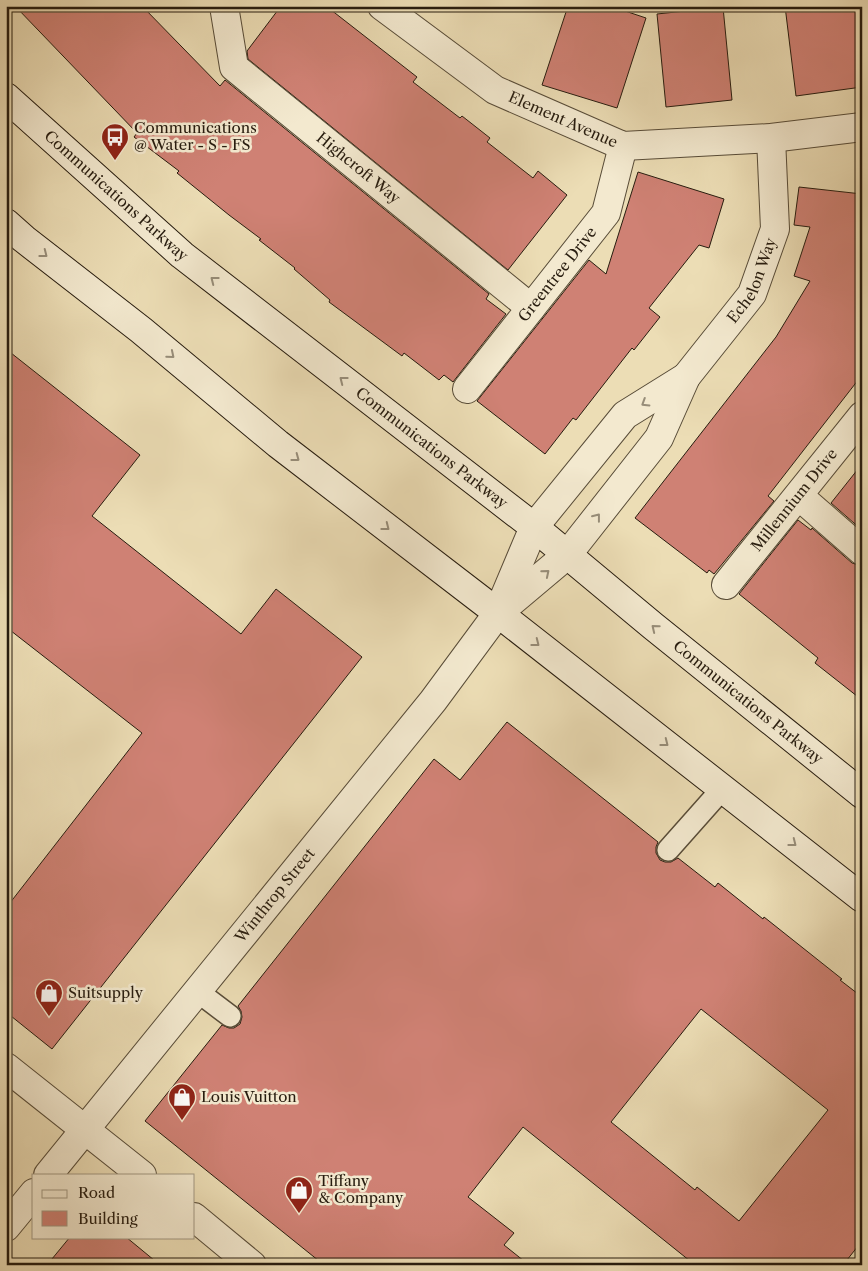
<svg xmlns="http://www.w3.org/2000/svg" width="868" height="1271" font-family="'Libre Caslon Text',serif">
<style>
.building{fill:#cf8174;stroke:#271c0f;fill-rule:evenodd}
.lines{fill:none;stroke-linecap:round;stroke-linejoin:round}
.lane-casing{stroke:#584c38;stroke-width:24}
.street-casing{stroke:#584c38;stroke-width:30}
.secondary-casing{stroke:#271c0f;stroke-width:30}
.lane{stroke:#f3e9cf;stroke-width:21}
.street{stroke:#f3e9cf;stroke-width:28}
.secondary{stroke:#f3e9cf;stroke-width:28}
.oneway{stroke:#978d79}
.labels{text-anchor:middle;stroke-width:5;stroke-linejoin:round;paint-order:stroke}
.street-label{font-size:15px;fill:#271c0f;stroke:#f3e9cf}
.poi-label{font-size:15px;fill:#271c0f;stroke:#f3e9cf;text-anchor:start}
</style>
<rect width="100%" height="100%" fill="#ecddb5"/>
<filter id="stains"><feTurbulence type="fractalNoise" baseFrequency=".004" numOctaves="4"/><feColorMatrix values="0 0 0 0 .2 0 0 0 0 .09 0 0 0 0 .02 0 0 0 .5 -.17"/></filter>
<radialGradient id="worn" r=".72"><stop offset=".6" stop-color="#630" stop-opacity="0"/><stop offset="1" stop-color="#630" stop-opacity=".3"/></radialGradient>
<path class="building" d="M15 6H142L220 86 225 80 489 294 486 299 506 314 453 382 444 375 439 380 404 353 402 356 329 302 330 300 294 269 295 268 259 240 261 239 229 215 177 173 179 171 134 137 137 133Z
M281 6H326L417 77 413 82 460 118 462 116 490 138 487 142 533 178 538 171 567 195 508 270 248 59 247 51Z
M568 6H610L646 18 617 108 542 85Z
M785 6H862V87L796 96Z
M723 7 732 100 666 107 657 14Z
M638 172 724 199 709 248 699 245 649 308 660 317 634 350 632 348 576 420 573 418 545 454 477 401 589 260 606 274Z
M799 187 862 194V375L768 496 774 501 714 574 709 570 707 573 635 518 776 337 810 281 794 276 810 227 794 225Z
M6 349 140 455 92 516 241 634 276 589 362 657 52 1049 6 1012V908L142 733 6 627Z
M862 464V530L831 503Z
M798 520 811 530 812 528 852 563 862 566V700L815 663 818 658 739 594Z
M507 722 658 842 656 847V853L660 860 665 862H671L678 858 715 887 718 883 763 919 764 917 842 979 840 980 862 997V1241L843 1265H695L523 1127 468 1197 514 1233 504 1245 529 1265H324L145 1121 222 1025 229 1028H234L240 1024 242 1017 241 1011 238 1006 434 759 460 780ZM701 1009 828 1110 739 1221 697 1187 695 1190 611 1122Z
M70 1237H126L160 1265H47Z"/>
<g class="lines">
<g class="lane-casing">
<path id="lane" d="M668 850 723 788
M197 991 230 1016"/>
</g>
<g class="street-casing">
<g id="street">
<path id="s1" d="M224 6 234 67 531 308"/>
<path id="s2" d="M382 6 495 90 623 146 771 138 862 127"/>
<path id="s3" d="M467 389 606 213 623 146"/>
<path d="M799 496 862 551"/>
<path id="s4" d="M726 585 862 416"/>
<path d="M499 610 534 527 625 415 686 377"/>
<path d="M6 1067 142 1175"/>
<path id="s5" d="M48 1175 433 701 498 613 567 555 659 438 686 377 752 294 775 229 771 138"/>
<path d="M194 1217 252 1265"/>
<path d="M6 1227 34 1193"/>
</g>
</g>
<g class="secondary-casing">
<g id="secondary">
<path id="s6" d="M6 97 182 255 534 527 653 626 862 794"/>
<path d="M6 223 24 239 141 330 278 444 498 613 862 898"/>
</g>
</g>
<use href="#lane" class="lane"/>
<use href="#street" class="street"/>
<use href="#secondary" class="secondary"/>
</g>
<defs><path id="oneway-chevron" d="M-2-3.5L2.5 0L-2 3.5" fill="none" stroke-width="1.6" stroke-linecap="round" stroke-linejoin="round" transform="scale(1.25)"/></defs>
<g class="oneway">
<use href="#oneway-chevron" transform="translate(44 254) rotate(38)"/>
<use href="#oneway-chevron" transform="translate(214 280) rotate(-142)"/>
<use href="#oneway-chevron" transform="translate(171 355) rotate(40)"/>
<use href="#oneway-chevron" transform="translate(343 380) rotate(-142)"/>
<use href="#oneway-chevron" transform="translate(645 403) rotate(148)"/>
<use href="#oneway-chevron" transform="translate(296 458) rotate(37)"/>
<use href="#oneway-chevron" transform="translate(597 517) rotate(-52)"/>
<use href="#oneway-chevron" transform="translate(386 527) rotate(38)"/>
<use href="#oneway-chevron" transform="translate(546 573) rotate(-40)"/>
<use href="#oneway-chevron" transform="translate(655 628) rotate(-141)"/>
<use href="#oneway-chevron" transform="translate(536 643) rotate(38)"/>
<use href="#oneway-chevron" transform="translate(665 743) rotate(38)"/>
<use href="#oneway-chevron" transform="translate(793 843) rotate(38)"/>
</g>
<defs>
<g id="bus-pin" transform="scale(1.4375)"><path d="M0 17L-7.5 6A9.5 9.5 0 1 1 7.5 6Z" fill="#8f2418" stroke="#f3e9cf"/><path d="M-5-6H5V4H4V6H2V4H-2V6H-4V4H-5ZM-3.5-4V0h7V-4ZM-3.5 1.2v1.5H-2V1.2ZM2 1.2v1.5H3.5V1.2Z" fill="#fff"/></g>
<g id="shop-pin" transform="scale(1.4375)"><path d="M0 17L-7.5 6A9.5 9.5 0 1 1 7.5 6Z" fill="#8f2418" stroke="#f3e9cf"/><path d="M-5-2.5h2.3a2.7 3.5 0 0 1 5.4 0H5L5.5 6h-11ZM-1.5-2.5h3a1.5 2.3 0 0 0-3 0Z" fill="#fff"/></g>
</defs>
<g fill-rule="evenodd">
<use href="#bus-pin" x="115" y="137"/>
<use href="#shop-pin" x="49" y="993"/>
<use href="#shop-pin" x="182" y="1097"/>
<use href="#shop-pin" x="299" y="1190"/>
</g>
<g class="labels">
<g class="street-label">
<text dy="5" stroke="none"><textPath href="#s2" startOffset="215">Element Avenue</textPath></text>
<text dy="5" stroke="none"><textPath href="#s1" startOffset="222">Highcroft Way</textPath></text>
<text dy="5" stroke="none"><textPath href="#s6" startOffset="148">Communications Parkway</textPath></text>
<text dy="5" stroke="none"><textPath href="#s3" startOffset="146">Greentree Drive</textPath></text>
<text dy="5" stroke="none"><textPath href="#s5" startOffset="1144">Echelon Way</textPath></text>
<text dy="5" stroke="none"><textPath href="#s6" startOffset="552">Communications Parkway</textPath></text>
<text dy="5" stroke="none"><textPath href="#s4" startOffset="109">Millennium Drive</textPath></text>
<text dy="5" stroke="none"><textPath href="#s6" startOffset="958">Communications Parkway</textPath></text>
<text dy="5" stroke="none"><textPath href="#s5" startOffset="360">Winthrop Street</textPath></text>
</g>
<g class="poi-label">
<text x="134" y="133">Communications<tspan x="134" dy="17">@ Water - S - FS</tspan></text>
<text x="68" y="998">Suitsupply</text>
<text x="201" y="1102">Louis Vuitton</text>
<text x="318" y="1186">Tiffany<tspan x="318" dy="17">&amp; Company</tspan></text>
</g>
</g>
<rect width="868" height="1271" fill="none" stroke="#ecddb5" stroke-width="25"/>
<rect x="8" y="8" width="853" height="1256" fill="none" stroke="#271c0f" stroke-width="2.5"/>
<rect x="12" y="12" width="843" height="1246" fill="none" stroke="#271c0f"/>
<rect x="32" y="1174" width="162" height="65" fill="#f3e9cf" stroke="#a19782"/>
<rect x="42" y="1190" width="25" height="8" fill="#f3e9cf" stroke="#a19782"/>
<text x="78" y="1198" font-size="15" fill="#271c0f">Road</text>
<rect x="42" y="1211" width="25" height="15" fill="#cf8174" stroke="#a19782"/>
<text x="78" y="1224" font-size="15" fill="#271c0f">Building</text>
<rect width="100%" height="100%" filter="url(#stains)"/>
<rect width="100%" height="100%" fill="url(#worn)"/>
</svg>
